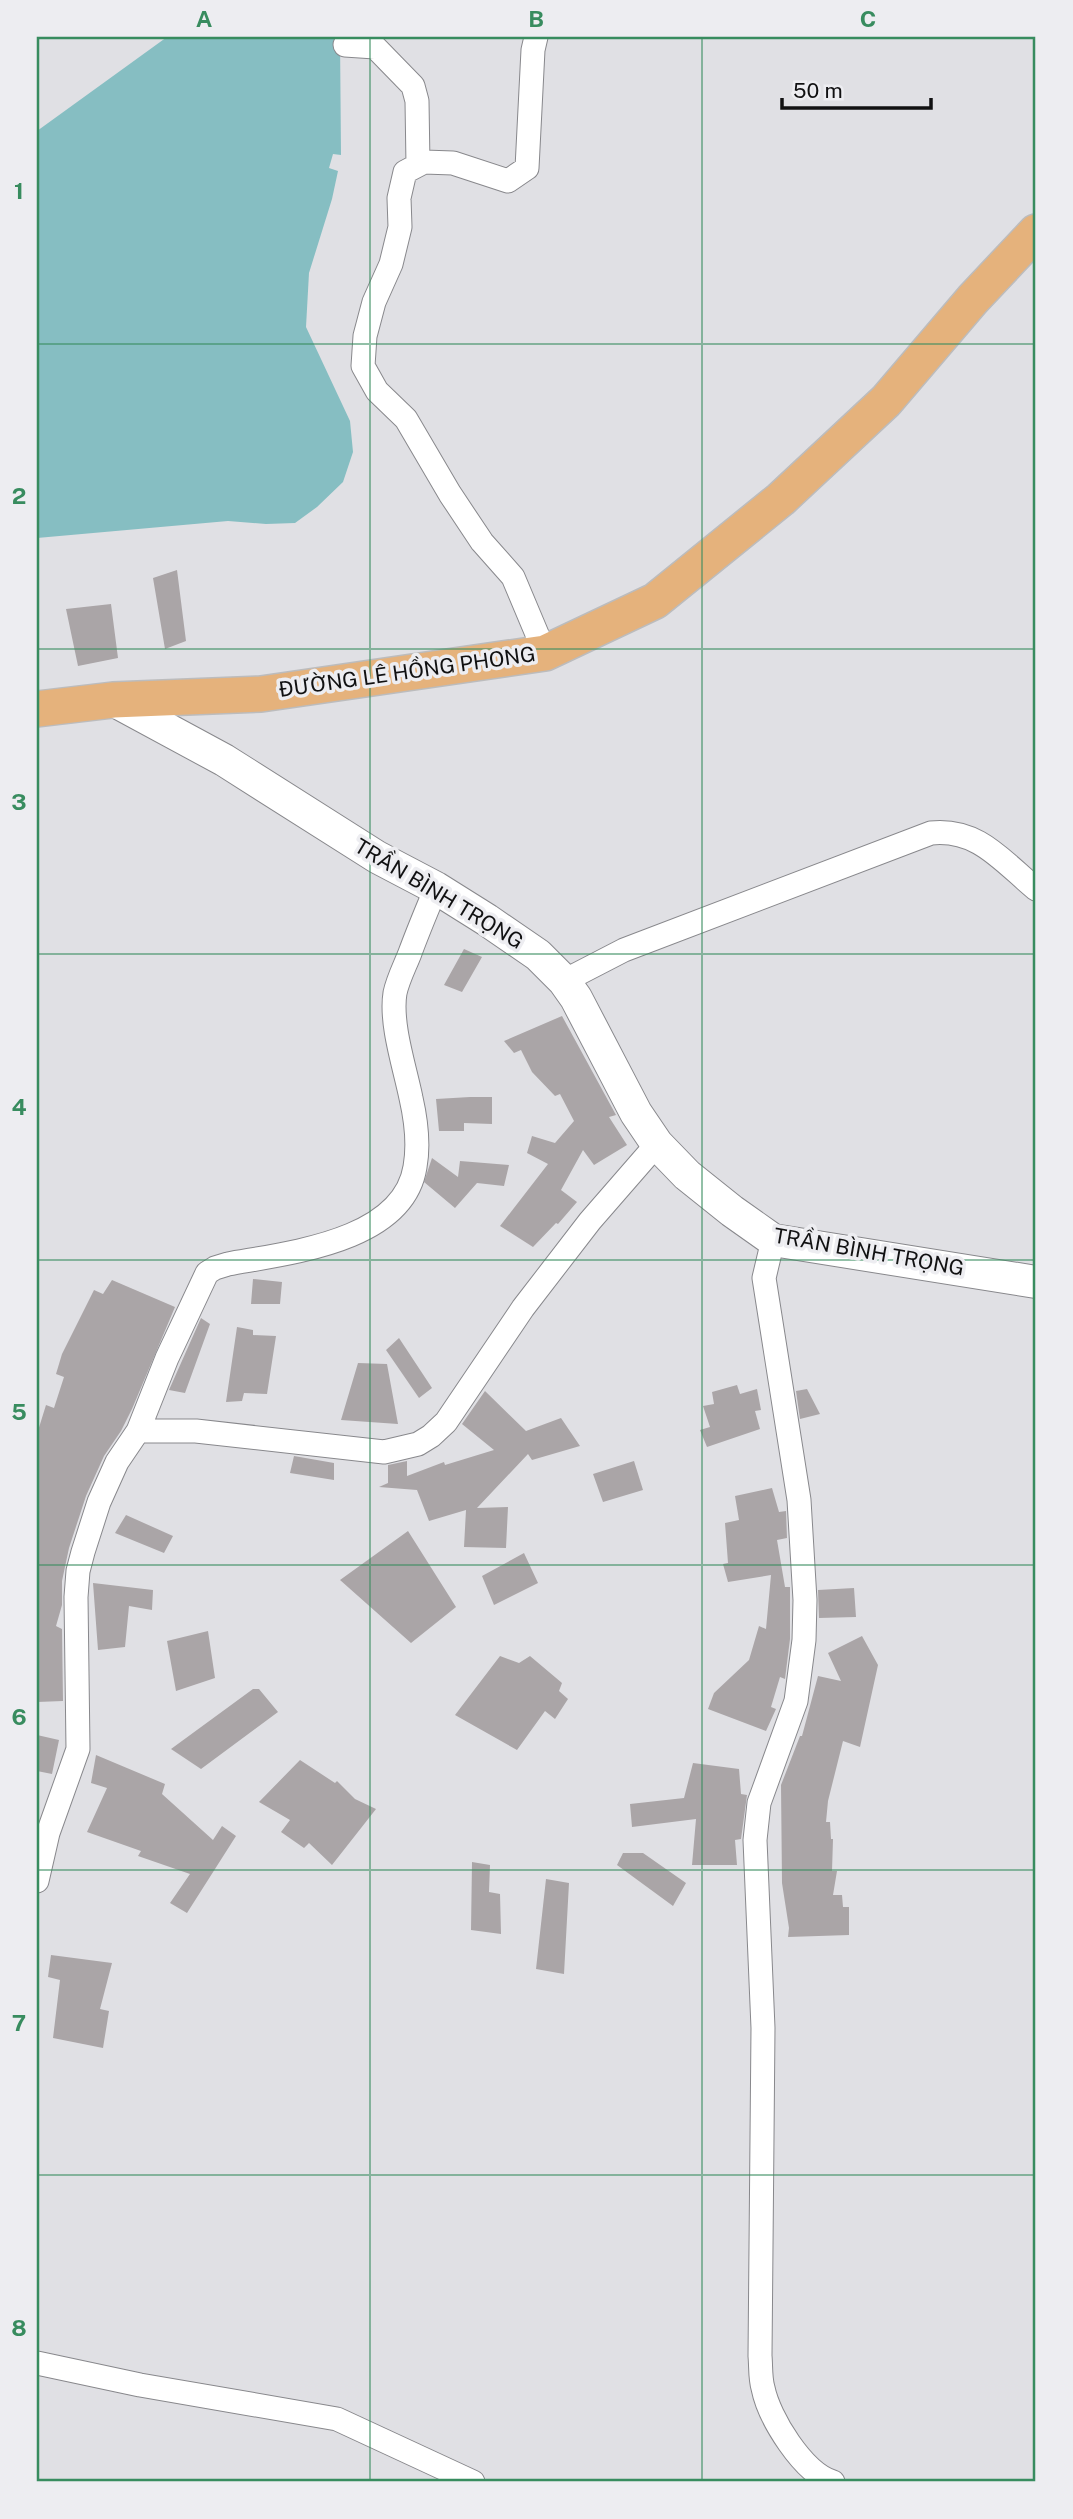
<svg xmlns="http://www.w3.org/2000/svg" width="1073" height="2519" font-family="'Public Sans',sans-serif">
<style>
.water{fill:#86bec2}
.building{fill:#aaa5a7}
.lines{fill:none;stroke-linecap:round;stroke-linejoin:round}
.street-casing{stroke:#88888c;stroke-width:25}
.secondary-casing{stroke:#88888c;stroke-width:34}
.primary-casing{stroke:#bcbcbd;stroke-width:38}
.street{stroke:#fff;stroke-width:23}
.secondary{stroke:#fff;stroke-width:32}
.primary{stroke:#e5b27c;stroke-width:35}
.grid{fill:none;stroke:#388c5f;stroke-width:2;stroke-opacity:0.55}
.labels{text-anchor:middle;stroke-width:7;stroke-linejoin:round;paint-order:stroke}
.street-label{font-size:21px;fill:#111112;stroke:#ededf1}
.neatline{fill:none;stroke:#388c5f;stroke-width:2.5}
.grid-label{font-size:23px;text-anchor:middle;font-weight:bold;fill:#388c5f}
</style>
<rect width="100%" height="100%" fill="#e0e0e4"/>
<path class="water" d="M167 37H340L341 155 333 154 329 168 338 171 332 199 309 273 306 327 350 421 353 452 343 482 317 507 295 523 266 524 228 521 37 538V131Z"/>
<path class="building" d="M177 570 186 641 165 649 153 578Z
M111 604 118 658 78 666 66 609Z
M464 949 482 957 462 992 444 985Z
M562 1016 616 1115 609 1117 627 1145 594 1165 583 1150 561 1190 577 1202 558 1224 556 1223 533 1247 500 1226 548 1164 527 1153 532 1136 555 1143 574 1121 560 1094 555 1096 532 1072 521 1050 514 1053 504 1041Z
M470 1097H492V1124L464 1123V1131H439L436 1099Z
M432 1158 458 1177 460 1161 509 1165 504 1186 477 1183 455 1208 424 1182Z
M253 1279 282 1282 280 1304H251Z
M112 1280 175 1307 132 1409 121 1431 104 1456 86 1496 69 1548 62 1581V1605L56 1626 62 1629 63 1701 37 1702V1434L46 1405 54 1408 64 1377 56 1374 62 1354 94 1290 103 1294Z
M201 1318 210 1324 185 1393 169 1390Z
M237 1327 253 1330V1335L276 1336 267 1394 244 1393 242 1401 226 1402Z
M399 1338 432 1388 419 1398 386 1350Z
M358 1363 387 1364 398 1424 341 1420Z
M737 1385 740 1394 757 1389 761 1410 755 1411 760 1429 707 1447 700 1430 710 1427 703 1406 714 1404 712 1392Z
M807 1389 820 1414 800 1419 796 1391Z
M485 1391 526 1431 561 1418 580 1446 532 1460 528 1454 477 1508 508 1507 506 1548 464 1547 466 1510 429 1521 417 1490 379 1487 388 1483V1465L407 1461V1476L444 1462 445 1465 494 1450 462 1424Z
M294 1456 334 1463V1480L290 1473Z
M634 1461 643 1490 603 1502 593 1474Z
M772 1488 779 1512 786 1511 787 1538 777 1540 785 1587H790V1639L785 1679 780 1677 771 1707 776 1709 766 1731 708 1709 714 1693 749 1660 759 1626 766 1629 771 1575 728 1582 723 1564 728 1563 725 1523 739 1520 735 1496Z
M126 1515 173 1536 164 1553 115 1533Z
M408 1531 456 1607 411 1643 340 1580Z
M524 1553 538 1583 494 1605 482 1576Z
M93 1583 153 1590 152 1610 129 1606 125 1647 98 1650Z
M854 1588 856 1617 819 1618 818 1590Z
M208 1631 215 1678 176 1691 167 1641Z
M862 1636 878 1665 860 1747 843 1741 828 1801 826 1822H830L831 1839H833L832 1871H837L833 1895H842L843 1907H849V1935L788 1937 789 1928 782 1883 781 1785 800 1736H802L818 1676 841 1681 828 1653Z
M500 1656 519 1663 530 1656 562 1683 559 1691 568 1699 555 1719 545 1711 517 1750 455 1715Z
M253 1689H259L278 1712 201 1769 171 1749Z
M37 1735 59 1740 52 1774 37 1771Z
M96 1755 165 1784 162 1794 213 1840 222 1826 236 1836 187 1913 170 1903 190 1874 138 1856 141 1851 87 1832 107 1788 91 1783Z
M300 1760 335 1783 337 1781 355 1799 376 1809 332 1865 309 1843 304 1848 281 1832 290 1820 259 1802Z
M693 1763 739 1769 741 1794 747 1795 741 1839 735 1840 737 1865H692L696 1819 632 1827 630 1804 684 1798Z
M623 1853H643L686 1883 673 1906 617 1865Z
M472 1862 490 1865 489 1892 500 1894 501 1934 471 1930Z
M546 1879 569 1883 564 1974 536 1969Z
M51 1955 112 1963 100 2009 109 2011 103 2048 53 2038 60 1980 48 1977Z"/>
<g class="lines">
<g class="street-casing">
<path id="street" d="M536 37 533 50 527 168 508 181 453 163 424 162 405 172 399 198 400 227 391 264 374 302 365 336 363 366 377 391 406 419 450 494 482 542 513 577 545 653
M345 45 375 47 413 86 417 101 418 165
M564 981 624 950 931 833C978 828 1002 861 1036 889
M773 1240 764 1278 799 1500 805 1600 804 1640 796 1701 759 1803 755 1840 763 2028 760 2356C761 2366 760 2378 763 2388 769 2418 803 2473 833 2482
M138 1431H196L384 1452 418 1444 431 1436 446 1422 523 1308 590 1221 657 1144
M37 1881 48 1833 78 1749 76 1597 78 1571 83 1552 99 1502 117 1462 138 1431 167 1358 207 1273 215 1268 228 1264C287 1253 403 1242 415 1167 419 1145 416 1120 411 1098 405 1068 390 1024 395 993 398 979 405 966 410 953 418 931 427 910 436 888
M37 2363 140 2385 337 2419 473 2482"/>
</g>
<g class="secondary-casing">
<path id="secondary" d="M113 700 224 760 377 857 436 888 487 920 538 955 564 981 576 998 636 1113 657 1144 687 1175 732 1211 773 1240 1036 1282"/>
</g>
<g class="primary-casing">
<path id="primary" d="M37 709 113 700 261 694 545 653 655 601 781 499 886 401 973 299 1036 232"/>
</g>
<use href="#street" class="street"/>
<use href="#secondary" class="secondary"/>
<use href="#primary" class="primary"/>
</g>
<path class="grid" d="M370 37V2482M702 37V2482M37 344H1036M37 649H1036M37 954H1036M37 1260H1036M37 1565H1036M37 1870H1036M37 2175H1036"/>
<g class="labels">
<g class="street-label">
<text transform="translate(407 672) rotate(-8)" y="7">ĐƯỜNG LÊ HỒNG PHONG</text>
<text transform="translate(439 894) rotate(31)" y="7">TRẦN BÌNH TRỌNG</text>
<text transform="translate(869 1252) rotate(10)" y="7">TRẦN BÌNH TRỌNG</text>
</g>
</g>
<rect width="1073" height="2519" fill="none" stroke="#ededf1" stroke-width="77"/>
<path d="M782 98v10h149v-10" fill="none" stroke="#111112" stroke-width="3.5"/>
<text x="793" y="98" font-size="21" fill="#111112" stroke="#ededf1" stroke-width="5" paint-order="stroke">50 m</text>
<rect x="38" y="38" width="996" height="2442" class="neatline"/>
<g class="grid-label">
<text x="204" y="27">A</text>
<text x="536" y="27">B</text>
<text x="868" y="27">C</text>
<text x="19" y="199">1</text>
<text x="19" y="504">2</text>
<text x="19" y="810">3</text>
<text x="19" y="1115">4</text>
<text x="19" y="1420">5</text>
<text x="19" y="1725">6</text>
<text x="19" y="2031">7</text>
<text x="19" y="2336">8</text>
</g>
</svg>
